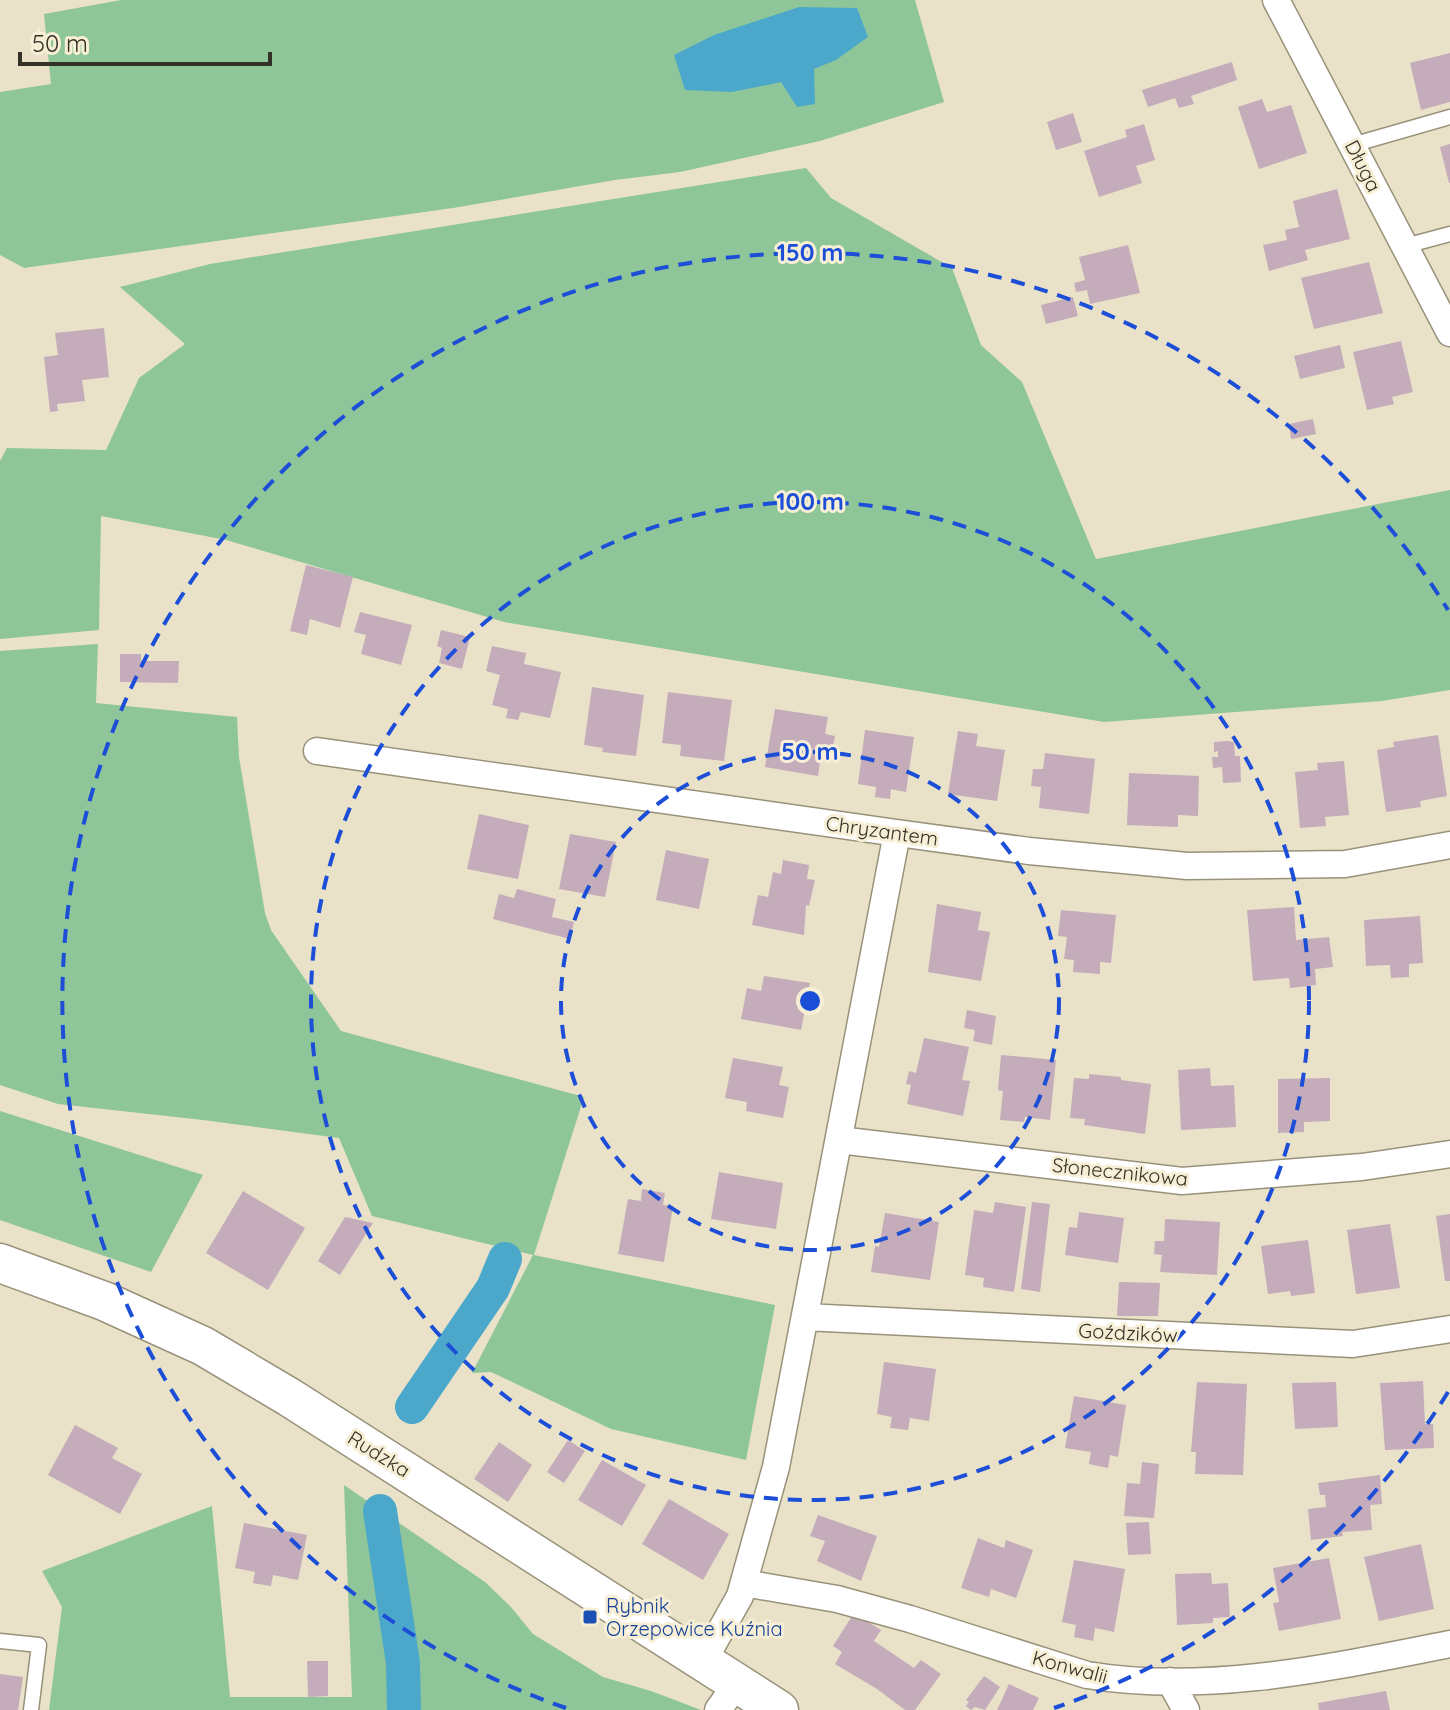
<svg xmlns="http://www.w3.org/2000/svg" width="1450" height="1710" font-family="Quicksand,sans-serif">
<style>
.green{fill:#8fc699}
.water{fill:#4ca8ca}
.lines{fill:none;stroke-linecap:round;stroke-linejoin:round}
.canal{stroke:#4ca8ca;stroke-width:34}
.building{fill:#c4acba}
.lane-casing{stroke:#99927a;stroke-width:17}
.street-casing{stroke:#99927a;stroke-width:29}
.secondary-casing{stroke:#99927a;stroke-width:41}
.lane{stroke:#fff;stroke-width:14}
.street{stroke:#fff;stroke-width:26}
.secondary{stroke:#fff;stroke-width:38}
.ring{fill:none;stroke:#1d4ed8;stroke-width:4;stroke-dasharray:14 10}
.transit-dot{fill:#1a4fb4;stroke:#f7efd5;stroke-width:3}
.labels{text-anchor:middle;stroke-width:6;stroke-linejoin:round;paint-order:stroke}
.street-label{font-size:20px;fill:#343127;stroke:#f7efd5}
.transit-label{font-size:20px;fill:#164399;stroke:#f7efd5;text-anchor:start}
.centre{fill:#1d4ed8;stroke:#f7efd5;stroke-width:4}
.ring-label{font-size:24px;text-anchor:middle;font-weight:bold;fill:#1d4ed8;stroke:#f7efd5;stroke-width:6;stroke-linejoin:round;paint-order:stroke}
</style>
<rect width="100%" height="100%" fill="#e9e2c9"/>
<path class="green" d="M121 0H915L944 102 820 141 680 172 615 180 453 208 24 268 0 255V92L51 84 44 14Z
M806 168 831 198 952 268 981 345 1022 382 1096 559 1450 490V690L1382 701 1104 722 504 622 226 540 101 516 99 630 0 639V461L7 448 106 450 139 378 185 344 120 287 210 264Z
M98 644 96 703 237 717 239 757 265 913 271 930 341 1031 584 1097 534 1255 775 1305 746 1460 611 1429 491 1372 472 1373 533 1255 372 1216 339 1138 203 1120 58 1104 0 1085V651Z
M0 1111 203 1175 151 1272 0 1220Z
M344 1485 485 1582 511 1607 533 1634 603 1677 651 1691 701 1710H49L62 1607 42 1571 212 1506 230 1697H352Z"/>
<path class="water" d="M799 7 857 8 868 37 836 60 814 69 815 104 797 107 781 82 732 92 685 90 674 55 714 35Z"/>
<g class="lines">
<path class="canal" d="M412 1407 493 1288 505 1259
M380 1511 403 1663 404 1710"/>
</g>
<path class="building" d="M1450 53V102L1421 110 1410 63Z
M1232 62 1237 80 1191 96 1194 104 1179 108 1175 98 1148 107 1142 90Z
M1262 99 1267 112 1291 105 1307 153 1259 169 1238 107Z
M1073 113 1082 142 1056 150 1047 122Z
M1144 124 1155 160 1136 166 1142 183 1099 197 1084 151 1127 137 1125 130Z
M1450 144V183H1449L1440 147Z
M1337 189 1350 239 1305 250 1308 260 1269 271 1263 245 1287 240 1285 230 1299 227 1293 201Z
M1128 245 1140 293 1090 304 1087 290 1076 292 1074 283 1085 280 1079 257Z
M1369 262 1383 313 1314 329 1301 278Z
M1073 297 1078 316 1046 324 1041 305Z
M104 328 109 377 82 380 85 401 57 404 58 411 50 412 44 357 58 355 55 333Z
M1401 341 1413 392 1392 397 1394 404 1367 410 1353 352Z
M1340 345 1345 368 1300 379 1294 356Z
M1313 419 1316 434 1291 439 1289 424Z
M306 565 353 577 340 628 310 619 307 635 290 631Z
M360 612 412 625 401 665 361 654 366 635 354 632Z
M441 630 470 637 462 669 439 663 442 648 437 646Z
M492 646 526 653 524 664 561 672 550 718 521 712 518 720 506 718 508 709 492 705 500 675 486 671Z
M120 654H141V661H179L178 683 120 682Z
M592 687 644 695 636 756 602 752 603 748 584 745Z
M668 692 732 700 724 761 680 756 681 745 662 743Z
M775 709 828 717 825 734 835 736 831 757 821 755 818 776 765 767Z
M865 730 914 737 906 792 891 789 890 799 875 797 876 787 858 784Z
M958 731 978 734 976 746 1005 750 997 801 948 794Z
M1438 735 1447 796 1420 801 1421 807 1386 812 1377 750 1394 747 1393 742Z
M1228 741 1234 742 1235 756H1240L1241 782 1223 783 1222 767 1213 768 1212 757H1218V751L1214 752V742Z
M1045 753 1095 759 1089 814 1039 808 1041 787 1031 786 1033 769H1043Z
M1344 761 1349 815 1325 817 1326 826 1300 828 1295 772 1318 770 1317 763Z
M1129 773 1199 776 1198 816 1178 815V827L1127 825Z
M479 814 529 825 518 879 467 869Z
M570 834 616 842 605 897 559 889Z
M666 850 709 859 699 909 656 900Z
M783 860 809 865 807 879 815 880 809 906 806 905 804 935 752 925 758 895 768 897 773 872 781 874Z
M517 889 556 899 552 917 574 922 570 939 493 919 499 894 514 898Z
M937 904 981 912 978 930 990 932 981 981 928 972Z
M1294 907 1296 940 1329 937 1333 967 1315 969 1316 985 1290 988 1289 978 1253 981 1247 910Z
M1061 910 1116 915 1111 963 1100 962V974L1073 972 1074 960 1064 959 1067 937 1058 936Z
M1420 916 1423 963 1409 964V977L1391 978 1390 965 1366 966 1364 920Z
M764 976 810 983 801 1030 741 1019 747 988 761 991Z
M967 1010 996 1016 992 1045 973 1041 975 1030 964 1028Z
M924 1038 969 1047 962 1080 970 1081 963 1116 907 1104 911 1085 906 1084 909 1071 916 1073Z
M1001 1055 1056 1060 1050 1120 1025 1117 1024 1122 1000 1120 1003 1091 998 1090Z
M733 1058 783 1067 779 1085 789 1087 783 1118 746 1111 747 1102 725 1098Z
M1210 1068 1211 1086 1234 1085 1236 1127 1181 1130 1178 1070Z
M1089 1074 1121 1077V1080L1151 1084 1145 1134 1084 1125 1085 1119 1070 1118 1074 1078 1089 1079Z
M1330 1078V1121L1304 1122V1132L1278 1133V1079Z
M719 1172 783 1183 776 1229 711 1219Z
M642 1189 665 1193 663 1205 673 1206 664 1262 618 1254 628 1199 641 1201Z
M243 1191 305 1228 268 1290 206 1253Z
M995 1202 1026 1207 1014 1292 983 1287 984 1278 965 1275 974 1210 993 1213Z
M1032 1202 1050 1204 1040 1292 1021 1289Z
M1079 1212 1124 1218 1118 1263 1065 1255 1069 1227 1077 1228Z
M885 1213 939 1222 930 1280 871 1272 875 1246 879 1247Z
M1450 1214V1281H1445L1436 1216Z
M345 1217 373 1223 340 1275 318 1261Z
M1165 1219 1220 1222 1217 1275 1160 1272 1162 1255 1154 1254 1155 1241H1164Z
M1390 1224 1400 1288 1356 1294 1347 1230Z
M1308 1240 1315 1293 1291 1296 1290 1291 1268 1294 1261 1246Z
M1119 1282 1160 1283 1158 1316H1117Z
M884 1362 936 1369 929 1421 910 1418 908 1430 890 1428 892 1417 877 1414Z
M1423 1381 1425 1424H1433L1434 1448 1385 1450 1380 1383Z
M1197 1382 1247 1384 1243 1475 1195 1474 1196 1452H1191Z
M1336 1382 1338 1427 1295 1429 1292 1383Z
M1074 1396 1126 1405 1118 1457 1110 1455 1108 1468 1089 1464 1091 1452 1065 1448Z
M75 1425 118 1448 112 1458 142 1474 120 1514 48 1475Z
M568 1440 585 1451 564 1483 547 1472Z
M499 1442 532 1465 508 1502 474 1479Z
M602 1460 646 1485 622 1526 578 1500Z
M1142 1462 1159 1464 1154 1518 1124 1516 1127 1483 1140 1484Z
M1380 1475 1382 1504 1370 1505 1372 1530 1342 1532 1343 1536 1311 1540 1308 1509 1326 1507 1325 1495H1320L1318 1483Z
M669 1499 729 1534 703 1580 642 1544Z
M818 1515 877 1536 861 1581 817 1561 825 1541 810 1536Z
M1149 1522 1151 1554 1128 1555 1126 1523Z
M244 1523 307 1535 298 1580 273 1575 271 1586 253 1583 255 1572 235 1568Z
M978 1538 1004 1548 1006 1540 1033 1550 1016 1598 991 1589 989 1597 961 1588Z
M1421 1544 1434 1609 1379 1621 1364 1557Z
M1329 1558 1341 1619 1279 1631 1273 1603 1279 1602 1273 1568Z
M1074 1560 1125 1569 1114 1632 1095 1628 1093 1641 1074 1637 1076 1625 1062 1622Z
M1211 1573 1212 1584 1228 1583 1230 1617 1213 1618V1623L1177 1625 1175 1574Z
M854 1613 881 1630 874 1641 914 1668 921 1660 941 1674 915 1710H905L877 1689 835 1664 842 1652 833 1646Z
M307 1661H328V1696L308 1697Z
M0 1674 23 1677 18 1710H0Z
M984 1676 1000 1687 985 1710 975 1707 971 1710 966 1706 969 1702 966 1700Z
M1009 1684 1039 1698 1033 1710H997Z
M1386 1691 1390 1710H1319L1318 1703Z"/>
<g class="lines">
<g class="lane-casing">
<path id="lane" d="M1352 145 1450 117
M1405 246 1450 234
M0 1641 39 1645 31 1710"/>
</g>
<g class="street-casing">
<path id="street" d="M1276 0 1450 333
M317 751 897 833 1029 851 1187 866 1345 864 1450 845
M839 1140 1182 1181 1362 1167 1450 1154
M805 1317 1353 1344 1450 1329
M744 1583 837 1599 910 1619 1087 1675C1208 1695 1332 1667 1450 1644
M704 1660 740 1596 776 1467 897 833
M1170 1681 1186 1710
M718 1710 738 1682"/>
</g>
<g class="secondary-casing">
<path id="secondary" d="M0 1263 104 1301 203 1346 289 1397 779 1710"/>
</g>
<use href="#lane" class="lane"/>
<use href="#street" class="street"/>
<use href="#secondary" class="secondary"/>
</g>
<g class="ring">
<circle cx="810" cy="1001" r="249"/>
<circle cx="810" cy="1001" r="499"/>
<path d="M1448 1392A748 748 0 0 1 1054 1708M566 1708A748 748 0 1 1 1448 610"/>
</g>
<rect class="transit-dot" x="582" y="1609" width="16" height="16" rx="4"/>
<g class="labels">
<g class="street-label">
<text transform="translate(1363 166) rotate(63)" y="7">Długa</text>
<text transform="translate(882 831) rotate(8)" y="7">Chryzantem</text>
<text transform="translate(1120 1172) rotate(6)" y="7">Słonecznikowa</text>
<text transform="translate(1128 1333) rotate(3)" y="7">Goździków</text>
<text transform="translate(379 1454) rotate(32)" y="7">Rudzka</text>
<text transform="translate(1070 1667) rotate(15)" y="7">Konwalii</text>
</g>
<g class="transit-label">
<text x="606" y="1613">Rybnik<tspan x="606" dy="23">Orzepowice Kuźnia</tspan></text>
</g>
</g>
<circle cx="810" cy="1001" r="12" class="centre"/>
<g class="ring-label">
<text x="810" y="261">150 m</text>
<text x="810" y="510">100 m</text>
<text x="810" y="760">50 m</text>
</g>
<path d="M20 52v12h250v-12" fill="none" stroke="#343127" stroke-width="4"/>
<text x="32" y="52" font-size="24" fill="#343127" stroke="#f7efd5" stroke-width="6" paint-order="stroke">50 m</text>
</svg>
